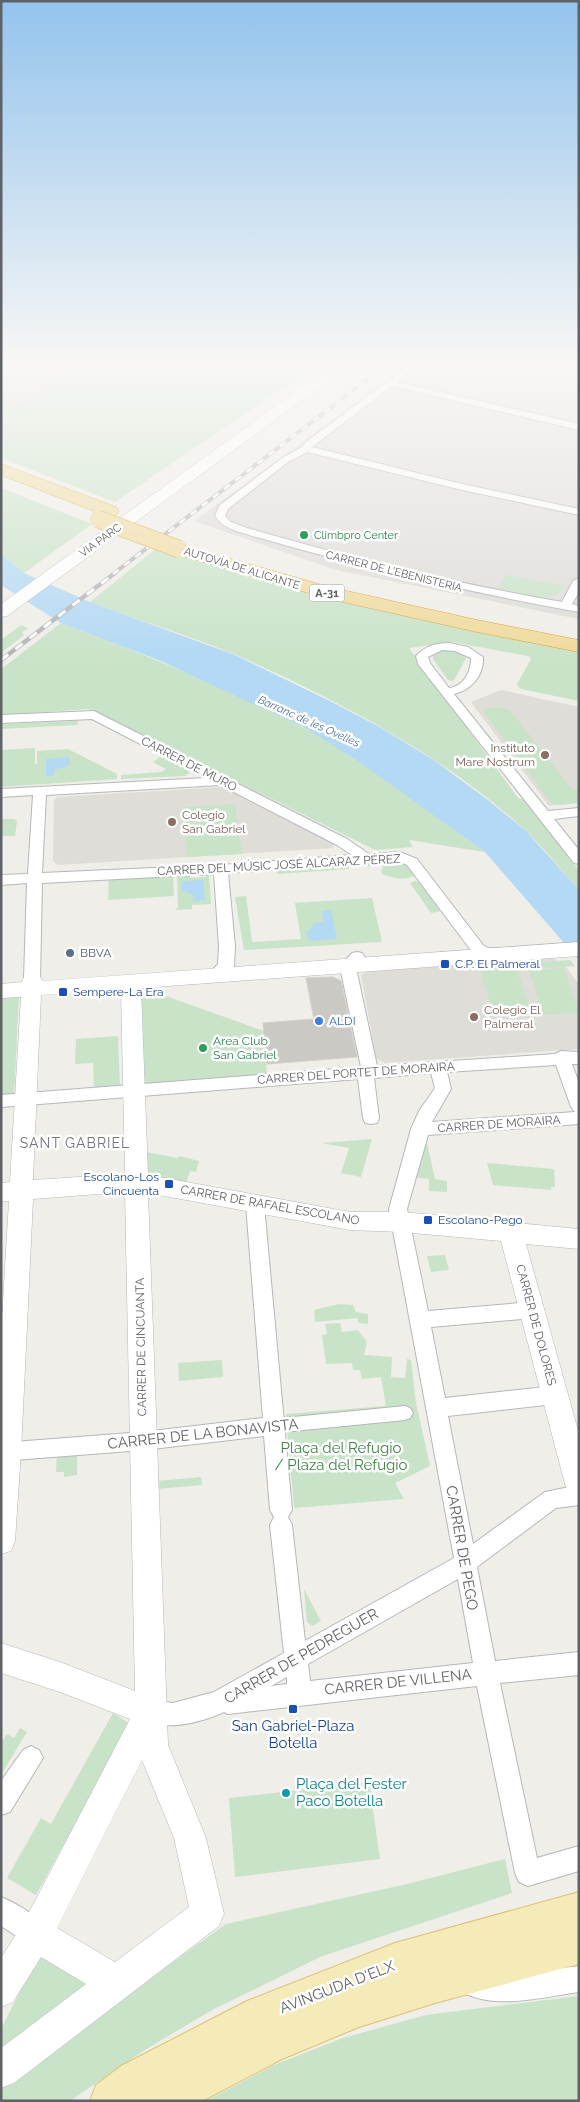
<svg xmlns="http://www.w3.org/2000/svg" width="580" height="2102" font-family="Raleway,sans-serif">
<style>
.industrial{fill:#dfddda}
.education{fill:#dfddd7}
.green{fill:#c9e3c8}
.water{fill:#b3d9f4}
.building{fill:#cbc9c4;stroke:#d3d0c7}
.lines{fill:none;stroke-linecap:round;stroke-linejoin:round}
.pedestrian-casing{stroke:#b5b7bb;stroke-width:2}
.minor-casing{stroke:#b5b7bb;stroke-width:2}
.tertiary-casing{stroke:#b5b7bb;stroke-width:1}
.secondary-casing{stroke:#b4b7ba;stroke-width:1}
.primary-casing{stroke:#e0c071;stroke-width:2}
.motorway-casing{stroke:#d99d1e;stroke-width:1}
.pedestrian{fill:#fff;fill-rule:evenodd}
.minor{fill:#fff;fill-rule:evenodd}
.tertiary{fill:#fff;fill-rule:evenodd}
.secondary{fill:#fff;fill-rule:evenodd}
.primary{fill:#f5ebb8;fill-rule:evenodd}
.motorway{fill:#f0db9f;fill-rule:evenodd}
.rail-far1-casing{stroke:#b5b6b6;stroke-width:4}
.rail-casing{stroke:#b5b6b6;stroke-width:4.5}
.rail-far1{stroke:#fff;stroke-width:2.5;stroke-dasharray:7;stroke-linecap:butt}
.rail{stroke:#fff;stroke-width:3;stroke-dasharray:9;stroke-linecap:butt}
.motorway-bridge-casing{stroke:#d99d1e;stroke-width:18;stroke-linecap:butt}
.motorway-bridge{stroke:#f0db9f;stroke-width:17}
.leisure-dot{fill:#2e9e5b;stroke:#fff;stroke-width:2}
.education-dot{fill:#8d6e63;stroke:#fff;stroke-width:2}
.service-dot{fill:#5c6f8a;stroke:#fff;stroke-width:2}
.transit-dot{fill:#1a4fb4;stroke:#fff;stroke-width:2}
.shop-dot{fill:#3f7fe0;stroke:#fff;stroke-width:2}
.culture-dot{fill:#0f9aa8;stroke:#fff;stroke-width:2}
.labels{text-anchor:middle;stroke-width:5;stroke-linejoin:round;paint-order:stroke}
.far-leisure-label{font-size:11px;fill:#27864d;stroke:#fff;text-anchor:start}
.far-street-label{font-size:11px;fill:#5f6266;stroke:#fff}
.shield{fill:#fff;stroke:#8f9194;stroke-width:1}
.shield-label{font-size:11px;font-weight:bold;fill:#5f6266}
.far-water-label{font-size:11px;font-style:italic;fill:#4d749d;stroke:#fff}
.education-label{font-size:12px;fill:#785e54;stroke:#fff;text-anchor:start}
.street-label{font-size:12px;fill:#5f6266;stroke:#fff}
.service-label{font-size:12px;fill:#4e5e75;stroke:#fff;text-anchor:start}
.transit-label{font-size:12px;fill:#164399;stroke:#fff;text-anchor:start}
.shop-label{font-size:12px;fill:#366cbe;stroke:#fff;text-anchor:start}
.leisure-label{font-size:12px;fill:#27864d;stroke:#fff;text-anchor:start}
.neighbourhood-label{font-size:14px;letter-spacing:1px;fill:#717478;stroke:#fff}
.near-street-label{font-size:15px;fill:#5f6266;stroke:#fff}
.near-park-label{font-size:15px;fill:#428345;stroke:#fff}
.near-transit-label{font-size:15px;fill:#164399;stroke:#fff}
.near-culture-label{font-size:15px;fill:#0d838f;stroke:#fff;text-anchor:start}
</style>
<rect width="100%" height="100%" fill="#efeee8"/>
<path class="industrial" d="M1 366H79L16 407 1 405Z
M406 366H579V619L336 570 194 521Z"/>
<path class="education" d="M501 690 579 707V802L549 806 471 702Z
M223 787 334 844 333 848 58 865 53 861 54 800 57 797Z
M553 958 564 964 579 985V1049L385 1063 376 1058 361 975 368 971Z"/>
<path class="green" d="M79 366H292L309 370 115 502 1 458V405L16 407Z
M1 488 92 524 24 573 1 554Z
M158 547C295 594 436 625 579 651V701L521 689 518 686 517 684 531 659 528 656 453 642 409 648 518 798 528 801 579 871V890C561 870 545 849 526 831 448 758 333 697 236 655 188 635 138 620 90 602Z
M506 575 565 586C553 607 516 592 498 589Z
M61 623C144 654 226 687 304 728 368 761 426 810 485 852L409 840 413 847 375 850 89 709 1 715V669Z
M21 625 28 628 22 632 24 635 1 653V640Z
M449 650 460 653 466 658 454 680 452 681 448 680 433 659V656L439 652Z
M496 707 510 710 572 789 579 790V803L560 805 551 803 482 710Z
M78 721V725L1 729V725L5 724Z
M35 748V764H37V751L68 749 117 774V779L1 787V750Z
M161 756 188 769 189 773 185 776 121 779V775L161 772 166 769 153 762Z
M235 804 242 854 187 857 183 807Z
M1 819H14L17 821 15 836H1Z
M399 860 404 861 415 875C405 882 393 878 382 874L381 869H383V866L359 867 358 864Z
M348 865 349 869 277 874 276 870Z
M190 873V878L206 877V873L209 874 211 904 192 905V909L176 910 178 907 177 874Z
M173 875 174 896 108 900 109 878Z
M415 881 420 882 440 911 431 913 410 883Z
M246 896 252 942 301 939 295 903 372 898 382 942 244 950 235 897Z
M570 960 575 966 521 969 520 964Z
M515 963 529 1007 492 1010 479 966Z
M564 968 579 1013 543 1015 529 970Z
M149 990 264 1031 267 1078 148 1087 142 1083 139 995Z
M19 994 14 1098H1V995Z
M118 1036 120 1087 94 1088 93 1063 75 1064 76 1039Z
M426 1138 435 1179 447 1181V1192L429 1191V1179L410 1177Z
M372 1139 361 1177 341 1173 349 1148 322 1143Z
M146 1152 178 1158 179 1156 199 1161 196 1172 190 1171 186 1183 147 1176Z
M487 1163 554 1169 555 1187H551V1190L493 1185Z
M445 1255 449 1270 431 1272 427 1256Z
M339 1304 353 1305 356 1312 368 1314V1324L358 1323V1318L315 1322 314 1310Z
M340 1323 342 1332 358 1330 367 1342 364 1355 392 1357 391 1377 405 1378 407 1359 411 1360 416 1403 430 1466 395 1483 404 1499 294 1508 286 1414 386 1406 381 1377 362 1379 360 1370H353L352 1363 326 1364 322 1335 327 1334 325 1324Z
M222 1360 223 1377 179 1381 178 1363Z
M77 1453V1475L64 1477V1472H56L57 1455Z
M201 1477 202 1485 157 1489V1481Z
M304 1589 321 1621 312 1626 307 1622Z
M113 1713 130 1724 36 1895 7 1878 41 1818 51 1824Z
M20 1728 27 1732 1 1775V1743L7 1734 14 1738Z
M369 1782 380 1859 235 1877 229 1798Z
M505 1859 512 1893 320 1957 214 2009 143 2051 70 2101H1V2084L226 1924 407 1884Z
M42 1948 105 1986 1 2065V2029Z
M579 1996V2101H206L274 2065 343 2038 426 2015Z"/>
<path class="water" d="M1 554 24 573 90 602 235 655 336 704 383 729 435 761 488 800 526 831 579 890V960L485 852 355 759 305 728 161 661 61 623 1 585Z
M70 757V765L54 770V776H46V759Z
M203 880 205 900 194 901 193 895 182 890 181 881Z
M331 910 337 939 309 941 307 932 315 923 323 922 322 911Z"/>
<path class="building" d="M333 977 341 981 357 1057 267 1064 263 1023 314 1019 306 978Z"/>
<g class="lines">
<g class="pedestrian-casing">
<path id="pedestrian" d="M405 1406 410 1408 413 1413 410 1418 405 1420 273 1433 267 1431 265 1426 267 1421 273 1419Z"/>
</g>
<g class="minor-casing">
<path id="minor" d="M408 366H417L397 382 579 424V430L392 386 312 447 458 483 579 509V515L458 489 307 452 288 462 228 509 225 516 231 522 244 527C349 558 454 583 562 602L573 581 579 578V592L572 604 579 606V612C463 591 349 565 236 531 227 527 221 525 215 516L219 506 282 458 302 447 306 442Z
M449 643 468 647 483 657C484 675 472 690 454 694L548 811 579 808V816L554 819 579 850V864L574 863 418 664 416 656C425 646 436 643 449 643ZM442 650 455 651 471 658C471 672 464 686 449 688L430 663 428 657Z
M94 711 347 839 369 854 400 852 417 859 483 945 488 948 504 949 507 953 504 957C493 960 483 958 473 953L407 865 398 861 228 873 235 946 234 966C228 975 219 984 209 981L206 977 218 964 219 946 214 874 42 883 40 979 37 983 32 984 27 983 24 979 27 883 1 885V875L28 874 33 795 1 797V789L206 778 92 719 1 723V715ZM220 785 337 845 352 855 221 865 42 873 46 795Z
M357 952 362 953 365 957 356 968 377 1066 555 1054 561 1051 579 1052V1064H572L579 1083V1124L428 1135 407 1209 428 1311 532 1302 539 1304 542 1310 539 1316 532 1318 431 1327 445 1398 554 1386 561 1389 564 1395 561 1401 554 1404 448 1416 473 1544 545 1492 579 1485V1505L556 1508 477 1567 495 1661 579 1652V1675L500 1683 537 1858 579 1846V1871L528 1886 519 1882 515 1873 477 1686 228 1714 224 1712C199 1723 168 1731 142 1720L138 1712 142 1704 150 1700 173 1703 214 1692 284 1653 270 1525 274 1517 270 1510 264 1436 143 1450 1 1461V1443L143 1432 263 1418 246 1205 249 1200 255 1198 261 1200 264 1205 292 1510 288 1517 292 1525 305 1641 454 1558 389 1209 411 1129 419 1111 435 1088 431 1073 374 1078 379 1118 377 1123 371 1124 365 1123 363 1118 358 1079 1 1107V1095L361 1067 340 967 352 953ZM556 1065 571 1107 575 1112 432 1122 451 1089 447 1072ZM458 1579 473 1663 310 1681 308 1664ZM287 1677V1684L271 1686Z
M31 1746 39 1750 43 1758 10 1812 1 1815V1781L23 1750Z
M1 1897C18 1904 42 1918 49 1934L45 1943 36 1947 27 1943 1 1926Z
M579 1966V1992C543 1997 500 2009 466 1994L462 1985 466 1976 475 1972 510 1975Z"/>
</g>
<g class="tertiary-casing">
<path id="tertiary" d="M579 942V956L141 988 148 1175 350 1212H402L579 1229V1249L526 1244 579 1434V1497L569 1493 565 1484 501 1241 402 1232 350 1230 148 1193 168 1745 206 1838 224 1914 219 1926 14 2083 1 2088V2048L86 1984 41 1957 13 2002 1 2007V1958L24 1922 130 1719 60 1692 1 1673V1643L60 1662 135 1691 125 1192 33 1199 21 1452 15 1541 11 1551 1 1554V1335L9 1201H1V1183L10 1182 21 997 1 998V984L22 982 25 974 32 972 39 974 42 981ZM121 989 125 1174 33 1180 41 995ZM142 1760 174 1838 189 1907 115 1962 57 1928Z"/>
</g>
<g class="secondary-casing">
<path id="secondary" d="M338 366H353L330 380 7 616 1 617V604L320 374Z"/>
</g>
<g class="primary-casing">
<path id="primary" d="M579 1892V1964L435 2003 359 2027 282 2059 202 2101H90L96 2085 121 2066 247 2001 395 1943Z"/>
</g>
<g class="motorway-casing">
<path id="motorway" d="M1 464 116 507 119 511 116 515 110 516 104 515 1 475Z
M179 544 329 587 477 620 579 640V652L477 632 325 598 173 553 170 549 173 545Z"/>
</g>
<use href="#pedestrian" class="pedestrian"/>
<use href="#minor" class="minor"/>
<use href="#tertiary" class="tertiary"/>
<use href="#secondary" class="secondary"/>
<use href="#primary" class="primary"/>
<use href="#motorway" class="motorway"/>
<g class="rail-far1-casing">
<path id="rail-far1" d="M113 574 385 366"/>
</g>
<g class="rail-casing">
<path id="rail" d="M1 660 115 573"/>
</g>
<use href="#rail-far1" class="rail-far1"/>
<use href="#rail" class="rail"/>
<g class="motorway-bridge-casing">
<path id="motorway-bridge" d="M98 519 179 549"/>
</g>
<use href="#motorway-bridge" class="motorway-bridge"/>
</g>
<linearGradient id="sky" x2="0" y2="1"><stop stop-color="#93c3ed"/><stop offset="0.55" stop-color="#f8f7f5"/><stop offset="1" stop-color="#f8f7f5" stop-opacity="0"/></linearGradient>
<rect width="580" height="660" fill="url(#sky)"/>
<g class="leisure-dot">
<circle cx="304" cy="535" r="5"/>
<circle cx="203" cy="1048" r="5"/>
</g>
<g class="education-dot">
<circle cx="545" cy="755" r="5"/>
<circle cx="172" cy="822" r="5"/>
<circle cx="474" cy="1017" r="5"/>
</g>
<circle class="service-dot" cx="70" cy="953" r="5"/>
<g class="transit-dot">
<rect x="440" y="959" width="10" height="10" rx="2.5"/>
<rect x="58" y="987" width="10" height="10" rx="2.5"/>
<rect x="164" y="1179" width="10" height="10" rx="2.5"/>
<rect x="423" y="1215" width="10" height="10" rx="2.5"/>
<rect x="288" y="1704" width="10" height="10" rx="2.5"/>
</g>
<circle class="shop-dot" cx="319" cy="1021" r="5"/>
<circle class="culture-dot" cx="286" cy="1793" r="5"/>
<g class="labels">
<g class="far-leisure-label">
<text x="314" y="539">Climbpro Center</text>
</g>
<g class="far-street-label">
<text transform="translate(100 540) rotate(-36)" y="4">VIA PARC</text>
<text transform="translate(242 568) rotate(17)" y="4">AUTOVÍA DE ALICANTE</text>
<text transform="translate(394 571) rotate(14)" y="4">CARRER DE L'EBENISTERIA</text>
</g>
<rect class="shield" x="309.5" y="584.5" width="35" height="17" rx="4"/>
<g class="shield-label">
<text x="327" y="597">A-31</text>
</g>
<g class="far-water-label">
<text transform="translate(309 721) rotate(24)" y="4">Barranc de les Ovelles</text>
</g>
<g class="education-label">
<text x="535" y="752" text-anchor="end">Instituto<tspan x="535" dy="14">Mare Nostrum</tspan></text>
<text x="182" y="819">Colegio<tspan x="182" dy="14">San Gabriel</tspan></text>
<text x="484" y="1014">Colegio El<tspan x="484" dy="14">Palmeral</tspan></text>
</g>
<g class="street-label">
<text transform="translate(189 764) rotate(27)" y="4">CARRER DE MURO</text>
<text transform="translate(279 865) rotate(-3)" y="4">CARRER DEL MÚSIC JOSÉ ALCARAZ PÉREZ</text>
<text transform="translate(356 1073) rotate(-4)" y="4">CARRER DEL PORTET DE MORAIRA</text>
<text transform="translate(499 1124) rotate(-4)" y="4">CARRER DE MORAIRA</text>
<text transform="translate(270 1205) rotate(10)" y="4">CARRER DE RAFAEL ESCOLANO</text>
<text transform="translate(536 1325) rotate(75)" y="4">CARRER DE DOLORES</text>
<text transform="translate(141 1347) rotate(-91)" y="4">CARRER DE CINCUANTA</text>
</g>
<g class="service-label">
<text x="80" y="957">BBVA</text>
</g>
<g class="transit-label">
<text x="455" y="968">C.P. El Palmeral</text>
<text x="73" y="996">Sempere-La Era</text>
<text x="159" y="1181" text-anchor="end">Escolano-Los<tspan x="159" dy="14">Cincuenta</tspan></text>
<text x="438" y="1224">Escolano-Pego</text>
</g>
<g class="shop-label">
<text x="329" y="1025">ALDI</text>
</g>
<g class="leisure-label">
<text x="213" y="1045">Area Club<tspan x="213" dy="14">San Gabriel</tspan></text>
</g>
<g class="neighbourhood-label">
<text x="75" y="1148">SANT GABRIEL</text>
</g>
<g class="near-street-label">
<text transform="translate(203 1434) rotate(-6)" y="5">CARRER DE LA BONAVISTA</text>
<text transform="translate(462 1548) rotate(80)" y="5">CARRER DE PEGO</text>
<text transform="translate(301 1656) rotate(-30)" y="5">CARRER DE PEDREGUER</text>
<text transform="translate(398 1682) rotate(-6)" y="5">CARRER DE VILLENA</text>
<text transform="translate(337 1987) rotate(-21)" y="5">AVINGUDA D'ELX</text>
</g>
<g class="near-park-label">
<text x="341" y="1453">Plaça del Refugio<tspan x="341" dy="17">/ Plaza del Refugio</tspan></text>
</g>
<g class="near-transit-label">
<text x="293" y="1731">San Gabriel-Plaza<tspan x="293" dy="17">Botella</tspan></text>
</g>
<g class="near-culture-label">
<text x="296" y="1789">Plaça del Fester<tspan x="296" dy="17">Paco Botella</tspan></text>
</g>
</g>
<rect width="580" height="2102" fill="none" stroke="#5f6266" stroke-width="5"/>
</svg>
